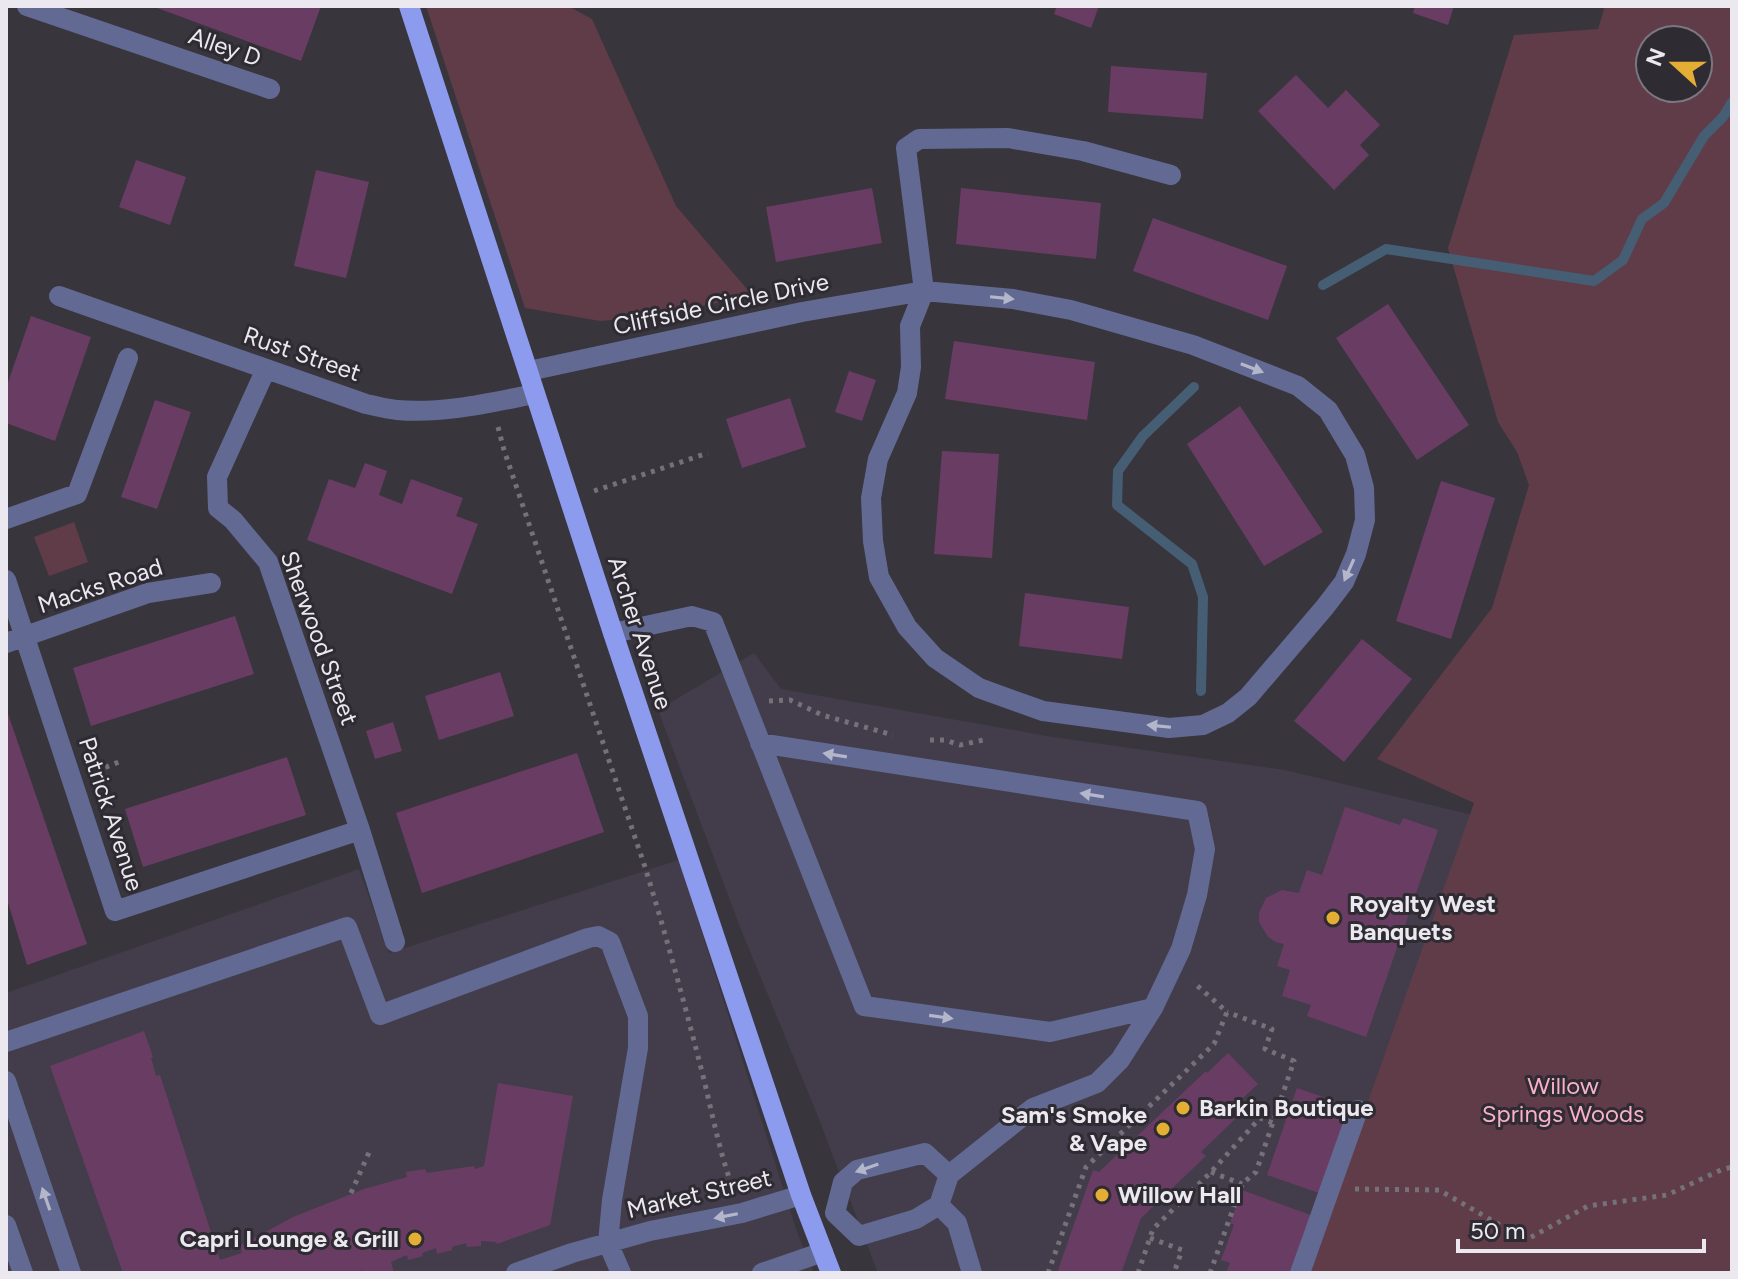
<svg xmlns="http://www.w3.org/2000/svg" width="1738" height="1279" font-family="Figtree,sans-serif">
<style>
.built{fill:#433d4b}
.green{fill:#5f3c47;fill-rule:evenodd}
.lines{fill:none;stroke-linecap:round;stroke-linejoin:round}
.stream{stroke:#465e74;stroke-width:10}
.building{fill:#693d63}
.path{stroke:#747179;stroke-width:5;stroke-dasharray:4 6;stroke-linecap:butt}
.minor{stroke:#626a93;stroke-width:20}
.major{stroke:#8d9bee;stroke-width:20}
.oneway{fill:#b4b6ca}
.poi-dot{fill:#e4ae35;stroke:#2e2b33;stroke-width:3}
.labels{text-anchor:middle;stroke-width:6;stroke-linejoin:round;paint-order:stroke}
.street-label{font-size:24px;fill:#ebe9ef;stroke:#2e2b33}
.poi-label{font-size:24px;font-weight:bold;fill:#ebe9ef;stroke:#2e2b33;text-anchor:start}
.park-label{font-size:24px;fill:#f9afc6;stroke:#2e2b33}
</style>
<rect width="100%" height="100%" fill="#38353d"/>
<path class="built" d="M754 653 781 689 1053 737 1285 770 1481 817 1326 1273H878L813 1104 742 932 658 710Z
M679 860 797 1232 814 1273H6V993L359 869 389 953Z"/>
<path class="green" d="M426 6H568L592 19 676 206 753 296 645 317 600 321 525 308Z
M1605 6H1732V1273H1307L1474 803 1377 759 1492 608 1529 485 1517 452 1498 422 1448 248 1514 35 1598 29ZM1650 40H1698V88H1650Z
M74 522 88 562 49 576 34 537Z"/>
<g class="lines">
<path class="stream" d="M1323 285 1386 249 1594 281 1623 260 1642 219 1664 203 1704 136 1723 117 1732 102
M1194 387 1143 436 1118 471 1117 505 1192 564 1203 597 1201 691"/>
</g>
<path class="building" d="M152 6H321L301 61Z
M1057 6H1099L1091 28 1054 14Z
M1415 6H1454L1448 25 1413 13Z
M1111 66 1207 73 1203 119 1108 112Z
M1296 75 1328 108 1346 90 1380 125 1360 145 1369 155 1334 190 1258 111Z
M136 160 186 177 170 225 119 207Z
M316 170 369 182 346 278 294 266Z
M872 188 882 243 776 262 766 207Z
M961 188 1101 203 1096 259 956 244Z
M1153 218 1287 266 1268 320 1133 271Z
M1388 304 1469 425 1417 460 1336 338Z
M31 316 91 337 55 441 6 423V388Z
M954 341 1095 362 1087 420 945 399Z
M849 371 876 380 862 421 835 412Z
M790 398 806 447 742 468 726 419Z
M155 400 191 412 157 509 121 497Z
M1240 406 1323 532 1264 566 1187 444Z
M942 451 999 454 992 558 934 554Z
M365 463 387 471 379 495 402 504 411 479 463 498 456 516 478 524 452 594 307 540 329 479 355 488Z
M1441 481 1495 498 1451 639 1396 621Z
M1025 593 1129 607 1122 659 1019 646Z
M235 616 254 674 91 726 73 668Z
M1362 639 1412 679 1344 762 1294 721Z
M500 672 514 716 439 740 425 696Z
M7 711 87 944 27 965 6 896Z
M393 722 402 751 375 759 366 731Z
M577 753 604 832 422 893 396 813Z
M287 757 306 815 143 867 125 809Z
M1345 807 1400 825 1403 818 1438 830 1366 1037 1307 1016 1311 1005 1282 996 1290 970 1277 966 1284 944 1276 942 1268 937 1259 922V913L1266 898 1282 890 1299 893 1307 870 1322 875Z
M144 1031 153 1057 151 1058 156 1076 160 1075 220 1260 242 1253 240 1246 293 1217 364 1189 407 1177 406 1172 425 1169 427 1173 474 1166 475 1169 484 1166 498 1083 573 1096 550 1225 497 1244 496 1242 481 1241V1246L467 1247 466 1243 452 1247V1250L437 1254 436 1248 422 1253 423 1256 408 1260 407 1255 391 1262 394 1273H364L363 1270 356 1273H123L50 1066Z
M1228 1053 1258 1084 1229 1111 1236 1118 1201 1152 1206 1156 1141 1218 1121 1273H1057L1093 1170 1099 1172 1206 1071 1207 1073Z
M1297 1088 1349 1106 1319 1193 1267 1175Z
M1242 1190 1316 1217 1296 1273H1226L1230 1263 1221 1260 1234 1225 1230 1223Z"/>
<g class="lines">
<path class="path" d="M498 427 504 450 645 867C665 932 683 998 700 1064 711 1106 718 1148 733 1189
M594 491 708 453
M769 701 790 700 822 715 893 735
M930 740H945L960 745 988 739
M96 771 124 760
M1211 1172 1242 1184
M1355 1189 1439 1190 1526 1240 1588 1206 1667 1195 1721 1170 1732 1167
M351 1193 371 1148
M1150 1238 1182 1250 1174 1273
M1048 1273 1086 1167 1214 1044 1227 1012 1193 982
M1138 1273 1153 1229 1211 1172 1260 1118 1273 1123
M1210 1273 1242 1184 1256 1172 1294 1061 1265 1049 1272 1029 1227 1012"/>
<path class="minor" d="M27 6 270 89
M59 296 366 404C376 406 386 409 397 410 443 414 489 403 534 394
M266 369 217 477 218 508 233 520 268 562 360 830 395 942
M529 371 802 312 924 291 1013 299 1071 310 1193 345 1298 386 1328 410 1355 455 1364 488 1365 520 1356 554 1344 582 1325 607 1248 697 1228 713 1203 725 1169 728 1043 711 979 688 935 658 907 627 879 577 873 541 871 498 878 459 907 393 911 367 910 326 924 291 906 148 919 139 1008 138 1083 151 1171 175
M6 519 77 494 128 358
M6 580 115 911 360 830
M613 633 692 616 713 622 864 1006 1050 1032 1153 1008
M6 643 148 593 211 583
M760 743 1197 811 1205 849 1197 895 1181 949 1153 1008 1120 1060 1097 1083 1033 1108 949 1175 939 1205 916 1219 859 1236 835 1213
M6 1042 347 927 380 1015 588 938 598 936 610 942 638 1016V1048L612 1200 608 1243 621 1273
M6 1081 71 1273
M939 1205 957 1223 972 1273
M835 1213 843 1182 857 1170 925 1153 949 1175
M6 1225 23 1273
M516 1273 572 1253 650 1231 742 1213 801 1195
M762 1273 823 1252
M1300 1273 1358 1110"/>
<path class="major" d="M409 6 613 633 801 1195 831 1273"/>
</g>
<defs><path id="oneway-solid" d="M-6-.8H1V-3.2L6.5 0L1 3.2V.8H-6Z" transform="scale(2)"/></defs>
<g class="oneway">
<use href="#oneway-solid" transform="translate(1002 298) rotate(6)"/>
<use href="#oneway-solid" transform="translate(1252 368) rotate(21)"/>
<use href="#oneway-solid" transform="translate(1349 570) rotate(114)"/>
<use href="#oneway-solid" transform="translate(1159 726) rotate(-174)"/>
<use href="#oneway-solid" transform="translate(835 755) rotate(-171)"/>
<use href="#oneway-solid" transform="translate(1092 795) rotate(-171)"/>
<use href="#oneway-solid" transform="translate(941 1017) rotate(8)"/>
<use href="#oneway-solid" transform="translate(867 1168) rotate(161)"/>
<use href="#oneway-solid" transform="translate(46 1199) rotate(-109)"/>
<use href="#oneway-solid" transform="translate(726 1216) rotate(169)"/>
</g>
<g class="poi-dot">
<circle cx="1333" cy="918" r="8"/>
<circle cx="1183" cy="1108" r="8"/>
<circle cx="1163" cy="1129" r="8"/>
<circle cx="1102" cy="1195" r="8"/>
<circle cx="415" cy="1239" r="8"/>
</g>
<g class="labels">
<g class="street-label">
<text transform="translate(225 47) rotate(19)" y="8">Alley D</text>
<text transform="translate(721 304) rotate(-12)" y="8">Cliffside Circle Drive</text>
<text transform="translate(302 354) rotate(19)" y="8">Rust Street</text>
<text transform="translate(100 586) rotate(-18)" y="8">Macks Road</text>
<text transform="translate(640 633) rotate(72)" y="8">Archer Avenue</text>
<text transform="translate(319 638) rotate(70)" y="8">Sherwood Street</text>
<text transform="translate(111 814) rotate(72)" y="8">Patrick Avenue</text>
<text transform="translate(699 1194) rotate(-13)" y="8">Market Street</text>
</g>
<g class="poi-label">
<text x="1349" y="912">Royalty West<tspan x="1349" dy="28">Banquets</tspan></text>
<text x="1199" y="1116">Barkin Boutique</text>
<text x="1147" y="1123" text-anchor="end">Sam's Smoke<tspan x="1147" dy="28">&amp; Vape</tspan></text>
<text x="1118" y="1203">Willow Hall</text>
<text x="399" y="1247" text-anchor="end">Capri Lounge &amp; Grill</text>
</g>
<g class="park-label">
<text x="1563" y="1094">Willow<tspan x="1563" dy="28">Springs Woods</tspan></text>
</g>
</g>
<rect width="1738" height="1279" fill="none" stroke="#ebe9ef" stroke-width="16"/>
<g transform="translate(1674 64) rotate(291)"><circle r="38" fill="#2e2b33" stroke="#7a777e" stroke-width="2"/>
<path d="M0-6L14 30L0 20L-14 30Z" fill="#e4ae35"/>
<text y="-12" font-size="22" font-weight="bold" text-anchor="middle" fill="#ebe9ef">N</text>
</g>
<path d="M1458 1239v12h246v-12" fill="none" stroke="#ebe9ef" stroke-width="4"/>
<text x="1470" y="1239" font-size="24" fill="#ebe9ef" stroke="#2e2b33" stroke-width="6" paint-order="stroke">50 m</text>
</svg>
